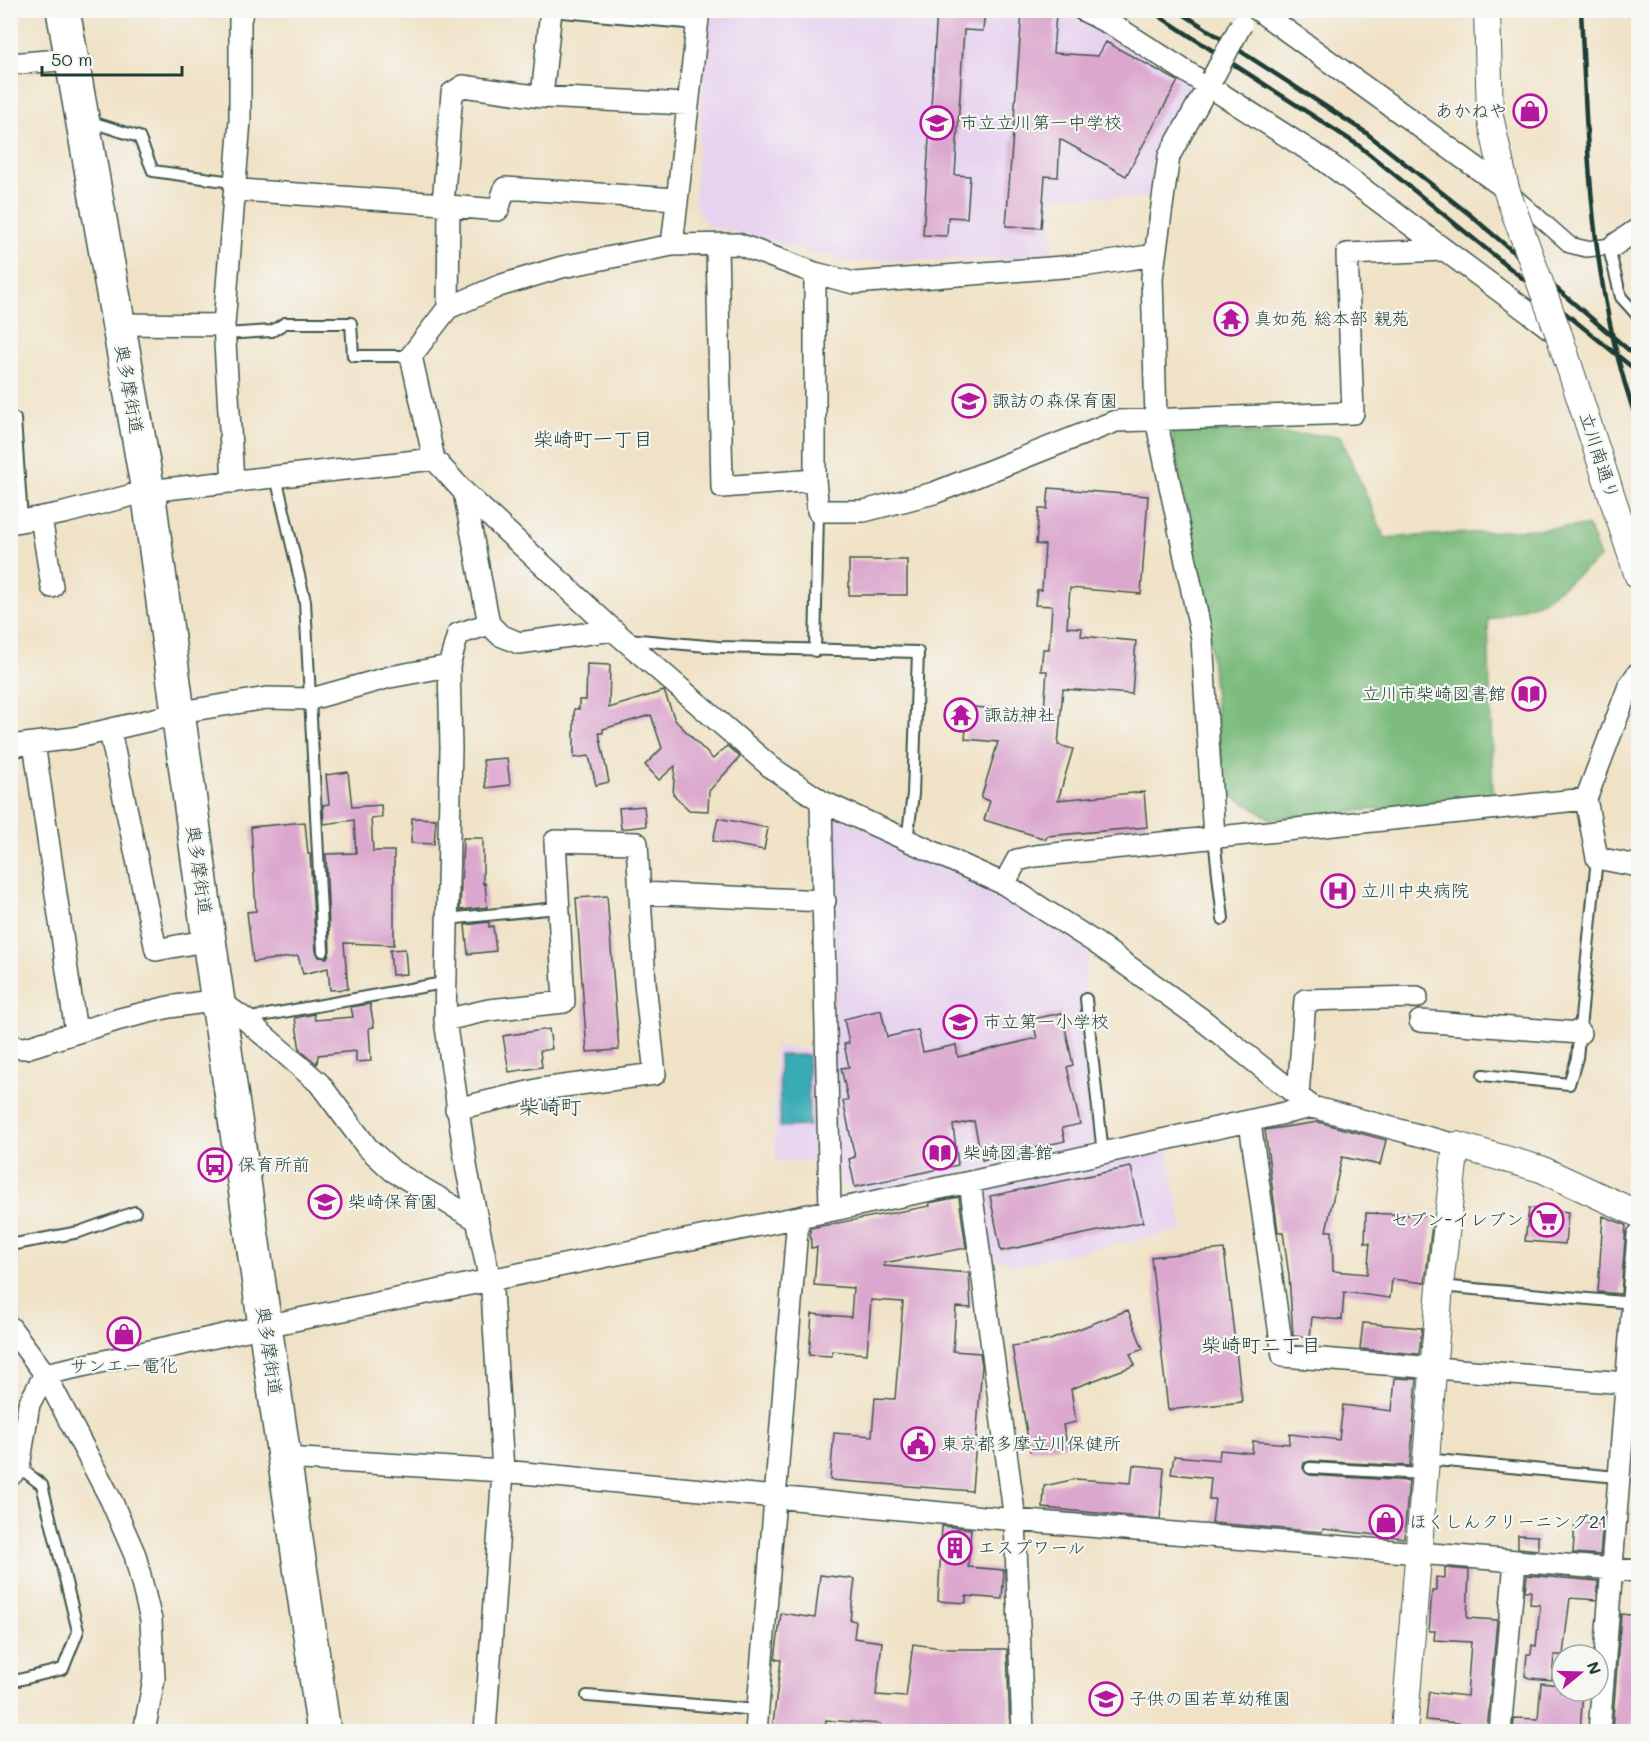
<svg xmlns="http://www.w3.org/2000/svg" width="1649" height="1742" font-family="Mali,'Klee One',sans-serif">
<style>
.built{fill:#e7d2ef}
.forest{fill:#7dbc7e;stroke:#4e7c59;stroke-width:1.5}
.water{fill:#39abb5;stroke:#2c7474;stroke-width:1.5}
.building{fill:#dba7ce}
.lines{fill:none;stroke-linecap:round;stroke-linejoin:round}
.service-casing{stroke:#3e564a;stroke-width:14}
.pedestrian-casing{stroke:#3e564a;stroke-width:18}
.minor-casing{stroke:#3e564a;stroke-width:24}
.tertiary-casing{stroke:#3e564a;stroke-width:28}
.primary-casing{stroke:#3e564a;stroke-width:36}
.service{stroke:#fff;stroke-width:10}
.pedestrian{stroke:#fff;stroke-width:15}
.minor{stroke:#fff;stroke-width:21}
.tertiary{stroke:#fff;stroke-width:26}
.primary{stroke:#fff;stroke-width:33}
.rail{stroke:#1f3d34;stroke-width:4.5}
.minor-bridge-casing{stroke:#3e564a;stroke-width:24;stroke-linecap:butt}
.tertiary-bridge-casing{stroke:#3e564a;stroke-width:28;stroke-linecap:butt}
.minor-bridge{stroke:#fff;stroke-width:21}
.tertiary-bridge{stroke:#fff;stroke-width:26}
.labels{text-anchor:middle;stroke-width:4.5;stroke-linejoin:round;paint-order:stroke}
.poi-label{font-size:18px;fill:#1f3d34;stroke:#f6f6f2;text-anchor:start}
.street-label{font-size:18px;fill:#1f3d34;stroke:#f6f6f2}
.neighbourhood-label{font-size:20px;fill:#1f3d34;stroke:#f6f6f2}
.quarter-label{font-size:21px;fill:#1f3d34;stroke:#f6f6f2}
</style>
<rect width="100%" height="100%" fill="#f6f6f2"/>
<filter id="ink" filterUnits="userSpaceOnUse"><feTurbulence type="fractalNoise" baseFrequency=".0167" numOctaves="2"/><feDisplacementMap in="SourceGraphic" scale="12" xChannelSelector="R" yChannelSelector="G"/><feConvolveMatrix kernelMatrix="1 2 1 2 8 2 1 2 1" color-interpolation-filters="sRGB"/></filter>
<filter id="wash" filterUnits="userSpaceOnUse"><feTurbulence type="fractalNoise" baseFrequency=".008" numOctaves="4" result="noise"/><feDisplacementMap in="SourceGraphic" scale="24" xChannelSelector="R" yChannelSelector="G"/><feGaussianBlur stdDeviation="1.35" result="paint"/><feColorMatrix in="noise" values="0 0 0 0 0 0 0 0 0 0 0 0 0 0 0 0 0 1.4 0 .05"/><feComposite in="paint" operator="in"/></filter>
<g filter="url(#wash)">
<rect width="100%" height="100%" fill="#f0e2c6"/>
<path class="built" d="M709 11H1061L1110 35 1187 81 1190 89 1157 156 1148 198 1052 196 1053 259 849 261 706 225 694 201Z
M836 816 998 888 1089 950 1083 999 1101 1163 1168 1149 1183 1230 1009 1267 1008 1259 999 1261 988 1254 977 1170 856 1195 839 1182 838 1162 775 1161V1046L835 1054 830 823Z"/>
<path class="forest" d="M1171 429 1340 436 1385 538 1588 526 1600 558 1543 601 1488 620 1493 798 1271 819 1223 790 1210 642Z"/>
<path class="water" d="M779 1055H808L809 1126 780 1127Z"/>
<g id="blocks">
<path class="building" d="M937 10H985L983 31 964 30 955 175 970 176 967 218 948 217 947 236 923 235Z
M1022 12 1056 14 1053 53 1098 56 1106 42 1178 81 1126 176 1060 139 1058 177 1045 176 1041 228 1006 226Z
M1049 488 1148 496 1141 594 1070 588 1067 627 1082 628 1081 636 1136 641 1132 694 1063 689 1058 745 1073 749 1058 800 1144 792 1147 827 1047 836 1046 839 984 820 990 801 981 798 998 742 965 739 967 718H973V707L1001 709 1000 720 1029 721 1030 709 1044 710 1047 671H1041L1043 649H1049L1052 606 1035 605 1037 590H1042L1045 545 1036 544 1039 509H1047Z
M849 560H907V595H849Z
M587 664 610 665 609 708 664 691 675 720 713 759 727 746 740 757 709 791 708 811 689 810 673 794 675 766 659 780 645 765 662 748 651 715 603 729V733H599L609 782 596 785 589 756 574 758V709H579V700H586Z
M507 758 510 785 486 788 483 760Z
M348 772 352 807 381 805 382 817 371 818 373 851H394V945L344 943 348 989 330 990 328 968 303 974 298 956 253 962 247 912 256 911 251 827 305 822 308 854H310L316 951 319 957 327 958 330 951 326 854 356 853 354 820 324 824 323 805 329 804 326 775Z
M644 806 646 826 621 829 619 808Z
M412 818 436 819 434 844 411 843Z
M718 818 768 828 764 850 713 841Z
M463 838H483V884L485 883 487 907 460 910Z
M607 896 619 1050 587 1052 576 898Z
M489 922V927L493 926 496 951 468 954 465 925Z
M405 949 407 974 392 975 390 950Z
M370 1004 374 1027 369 1028 371 1061 356 1062V1051L318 1055 317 1064 300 1050 295 1018 314 1014 315 1020 353 1017 351 1007Z
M881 1010 887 1037 918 1030 923 1052 956 1045 958 1057 1037 1038 1032 1019 1062 1013 1073 1065 1067 1067 1080 1124 1062 1128 1065 1141 982 1160 974 1121 953 1125 958 1165 855 1187 849 1159 855 1157 843 1101 848 1100 841 1068 849 1067 844 1044 849 1043 844 1019Z
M549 1029 552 1049 540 1051 542 1067 509 1072 503 1036Z
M1318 1122 1386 1140 1380 1165 1342 1157 1326 1231H1332L1333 1271 1367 1274 1370 1243H1365L1366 1213 1433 1216 1425 1283 1392 1279 1390 1298 1344 1292 1342 1320 1312 1317 1310 1338 1293 1336 1289 1276 1283 1232H1278L1265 1130Z
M1131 1167 1143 1222 1001 1251 990 1196Z
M959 1197 966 1248 884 1263V1266L969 1273 971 1308 956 1307 953 1351 980 1353 982 1365 972 1491 830 1480 834 1433 872 1436 875 1398 895 1399 903 1302 871 1300 867 1354 832 1351V1356L809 1355 812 1314 851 1317 853 1288 814 1285 817 1247 811 1248 810 1228 930 1206 929 1203Z
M1529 1208 1568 1212 1565 1244 1525 1241Z
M1603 1216 1626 1225 1621 1294 1598 1292Z
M1224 1249 1242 1402 1168 1410 1151 1257Z
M1128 1310 1143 1349 1130 1354 1135 1365 1071 1389 1076 1422 1063 1425 1067 1445 1030 1451 1012 1346 1050 1340Z
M1363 1323 1422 1328 1419 1354 1360 1349Z
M1395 1378 1417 1379 1410 1466 1310 1461 1304 1463 1303 1468 1310 1475 1409 1481 1404 1538 1323 1529 1322 1532 1212 1523 1215 1499H1209L1211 1478 1171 1474 1174 1456 1219 1460 1220 1450 1252 1453 1253 1441 1289 1444 1290 1434 1339 1440 1343 1405 1392 1411Z
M1133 1465 1164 1468 1160 1519 1043 1508 1044 1486 1076 1479 1131 1483Z
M1575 1522 1603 1524 1600 1555 1573 1553Z
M942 1526 971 1529 968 1567 1004 1570 1002 1599 966 1596V1603L938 1601Z
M1518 1535 1538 1536V1550L1518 1548Z
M1445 1568 1469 1570 1467 1618 1497 1620 1487 1731H1467V1724L1426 1720 1429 1692 1467 1696 1471 1642 1434 1640 1435 1631H1429L1432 1591H1436V1577L1445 1578Z
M820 1575 855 1579 850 1620 856 1621 854 1638 882 1642 876 1695 906 1697 913 1644 949 1649H1007L1010 1731H880V1724L826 1720 825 1731H772L781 1660 775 1659 781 1613 815 1618Z
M1527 1575 1598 1581 1597 1600 1570 1598 1563 1655H1554L1552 1680 1529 1678 1525 1676 1527 1654H1531L1532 1645 1536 1646 1540 1605 1530 1604 1531 1591H1525Z
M1621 1614 1638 1616V1675L1632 1731H1612Z
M1541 1683 1561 1685 1560 1691H1583L1580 1731H1513L1514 1718 1538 1719Z"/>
</g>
</g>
<g filter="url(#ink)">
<use href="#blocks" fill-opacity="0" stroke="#3e564a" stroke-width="1.5"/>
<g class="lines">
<g class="service-casing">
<path id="service" d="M551 11 698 24
M88 121 139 137 153 171 232 182 236 186
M1613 246 1610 253 1621 297 1638 316
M225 334 272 331 285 323H351L353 356H411
M10 419H15L22 520
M276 477 305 601 323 951
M628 639 718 647 918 652 913 794 907 840
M815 651 818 511
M1214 838 1223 919
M447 919 557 908
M1086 999 1103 1154
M245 1019 443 983
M1483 1075 1569 1084 1577 1058 1597 858
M10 1245 79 1232 135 1212
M1440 1286 1634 1303
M1425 1459 1617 1477
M1310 1468 1424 1474
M10 1682 63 1669 78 1631 42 1485 19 1467
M587 1696 758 1710"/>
</g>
<g class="pedestrian-casing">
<path id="pedestrian" d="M1511 193 1570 245 1586 249 1613 246"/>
</g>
<g class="minor-casing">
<path id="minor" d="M1083 10 1118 28 1321 158 1559 335
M1258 10 1506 189
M10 64 72 59
M1212 79 1169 156 1152 278 1156 419 1202 638 1214 838
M542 97 551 10
M237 186 241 190 443 204
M449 206 498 210 505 188 676 199
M672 245 738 244 815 273 854 283 1089 265 1155 255
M717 245 722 487 815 480V273
M1613 246 1638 229
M448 308 499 286 562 267 672 245 699 10
M118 324 224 325
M434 459 411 356 448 308 449 206 443 204 452 93 463 86 542 97 687 104
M815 480 818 511H864L934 493 1116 421 1353 413 1347 254 1445 250
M233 482 224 325 240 120V20L243 10
M464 492 489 624
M41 517 52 587
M10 523 64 513 148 491 434 459 464 492 613 630 772 768 821 801 1004 884 1096 943 1200 1018 1312 1107 1456 1145
M1638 673 1629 686 1586 799 1597 858 1638 866
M110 731 156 950 209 940
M34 743 76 1032
M10 746 74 738 193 710 267 698 311 699 390 677 449 666
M821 801 830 1210
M1004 884 1017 860 1035 856 1586 799
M640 893 825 901
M445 1020 489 1010 564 1002 555 841 637 843 645 983 655 1074 541 1089 456 1109
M1420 1021 1580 1033
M10 1047 26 1048 120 1019 169 1007 218 1000 245 1019 319 1083 367 1147 393 1171 477 1220
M1298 1096 1305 1000 1417 997
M1250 1123 1283 1356 1638 1384
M970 1182 1015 1520 1023 1732
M10 1327 45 1374 111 1500 135 1555 151 1620 154 1679 144 1732
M285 1458 503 1471 1015 1520 1638 1571
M10 1476 19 1467 29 1404 45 1374 265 1326 970 1182 1312 1107
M485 1732 503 1471 492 1291 467 1171 445 1020 451 748 449 666 458 634 489 624 500 635 519 643 613 630
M756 1732 798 1217
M1500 1732 1515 1561
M1599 1732 1638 1235"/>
</g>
<g class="tertiary-casing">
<path id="tertiary" d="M1487 10 1490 116 1506 189
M1559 335 1638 576
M1404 1732 1440 1286 1456 1145 1541 1169 1638 1214"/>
</g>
<g class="primary-casing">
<path id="primary" d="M63 10 148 491 209 940 324 1732"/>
</g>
<use href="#service" class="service"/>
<use href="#pedestrian" class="pedestrian"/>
<use href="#minor" class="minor"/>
<use href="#tertiary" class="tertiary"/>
<use href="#primary" class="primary"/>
<path class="rail" d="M1150 10 1358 145 1638 372
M1177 10 1365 132 1469 214 1638 358
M1581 10C1588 153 1589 287 1638 424"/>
<g class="minor-bridge-casing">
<path id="minor-bridge" d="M1212 79 1241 25"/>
</g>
<g class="tertiary-bridge-casing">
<path id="tertiary-bridge" d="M1506 189 1559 335"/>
</g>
<use href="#minor-bridge" class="minor-bridge"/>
<use href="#tertiary-bridge" class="tertiary-bridge"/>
</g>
</g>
<defs>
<g id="shop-ring" transform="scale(1.725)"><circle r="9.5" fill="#f6f6f2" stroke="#b5179e" stroke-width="1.5"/><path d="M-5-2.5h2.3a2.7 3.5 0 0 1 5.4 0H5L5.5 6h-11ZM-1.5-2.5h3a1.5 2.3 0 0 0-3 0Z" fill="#b5179e"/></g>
<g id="school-ring" transform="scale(1.725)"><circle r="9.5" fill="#f6f6f2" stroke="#b5179e" stroke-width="1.5"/><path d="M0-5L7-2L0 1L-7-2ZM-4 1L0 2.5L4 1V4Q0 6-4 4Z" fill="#b5179e"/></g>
<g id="temple-ring" transform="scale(1.725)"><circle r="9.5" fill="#f6f6f2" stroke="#b5179e" stroke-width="1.5"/><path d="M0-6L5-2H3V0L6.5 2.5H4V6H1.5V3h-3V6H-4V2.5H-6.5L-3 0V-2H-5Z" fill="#b5179e"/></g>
<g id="library-ring" transform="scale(1.725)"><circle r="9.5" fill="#f6f6f2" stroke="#b5179e" stroke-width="1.5"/><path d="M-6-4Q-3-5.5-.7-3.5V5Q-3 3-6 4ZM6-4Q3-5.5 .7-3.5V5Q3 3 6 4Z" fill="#b5179e"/></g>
<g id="hospital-ring" transform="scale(1.725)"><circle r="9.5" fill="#f6f6f2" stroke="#b5179e" stroke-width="1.5"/><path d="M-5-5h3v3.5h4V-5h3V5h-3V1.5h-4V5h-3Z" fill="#b5179e"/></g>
<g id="bus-ring" transform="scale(1.725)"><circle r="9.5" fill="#f6f6f2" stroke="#b5179e" stroke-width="1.5"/><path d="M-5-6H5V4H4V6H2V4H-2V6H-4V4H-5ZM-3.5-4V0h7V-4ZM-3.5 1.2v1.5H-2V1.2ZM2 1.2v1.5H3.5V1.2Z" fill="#b5179e"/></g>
<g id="supermarket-ring" transform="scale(1.725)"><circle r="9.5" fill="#f6f6f2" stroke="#b5179e" stroke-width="1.5"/><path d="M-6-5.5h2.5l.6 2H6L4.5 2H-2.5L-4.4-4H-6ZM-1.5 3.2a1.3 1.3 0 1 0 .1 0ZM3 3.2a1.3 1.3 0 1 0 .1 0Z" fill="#b5179e"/></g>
<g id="civic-ring" transform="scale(1.725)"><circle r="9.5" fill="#f6f6f2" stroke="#b5179e" stroke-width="1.5"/><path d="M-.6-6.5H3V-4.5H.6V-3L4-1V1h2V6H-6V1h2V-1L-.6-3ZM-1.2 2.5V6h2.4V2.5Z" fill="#b5179e"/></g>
<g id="building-ring" transform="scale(1.725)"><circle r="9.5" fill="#f6f6f2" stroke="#b5179e" stroke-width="1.5"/><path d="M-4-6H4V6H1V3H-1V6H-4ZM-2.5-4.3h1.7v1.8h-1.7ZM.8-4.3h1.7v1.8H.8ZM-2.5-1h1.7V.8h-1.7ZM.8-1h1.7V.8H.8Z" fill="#b5179e"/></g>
</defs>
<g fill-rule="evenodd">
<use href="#shop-ring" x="1530" y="111"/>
<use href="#school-ring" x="937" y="123"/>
<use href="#temple-ring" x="1231" y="319"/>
<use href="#school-ring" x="969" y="401"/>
<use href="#library-ring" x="1529" y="694"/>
<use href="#temple-ring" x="961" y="715"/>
<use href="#hospital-ring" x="1338" y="891"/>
<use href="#school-ring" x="960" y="1022"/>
<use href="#library-ring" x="940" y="1153"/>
<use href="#bus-ring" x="215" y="1165"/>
<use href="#school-ring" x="325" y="1202"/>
<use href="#supermarket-ring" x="1547" y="1220"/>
<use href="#shop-ring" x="124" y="1334"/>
<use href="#civic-ring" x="918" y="1444"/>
<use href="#shop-ring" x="1386" y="1522"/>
<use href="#building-ring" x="955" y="1548"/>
<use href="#school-ring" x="1106" y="1699"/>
</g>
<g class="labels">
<g class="poi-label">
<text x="1507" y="117" text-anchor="end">あかねや</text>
<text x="960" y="129">市立立川第一中学校</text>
<text x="1254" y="325">真如苑 総本部 親苑</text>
<text x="992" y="407">諏訪の森保育園</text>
<text x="1506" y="700" text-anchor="end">立川市柴崎図書館</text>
<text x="984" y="721">諏訪神社</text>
<text x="1361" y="897">立川中央病院</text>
<text x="983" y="1028">市立第一小学校</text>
<text x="963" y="1159">柴崎図書館</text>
<text x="238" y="1171">保育所前</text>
<text x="348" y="1208">柴崎保育園</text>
<text x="1524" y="1226" text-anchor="end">セブン-イレブン</text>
<text x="124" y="1372" text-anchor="middle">サンエー電化</text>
<text x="941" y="1450">東京都多摩立川保健所</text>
<text x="1409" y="1528">ほくしんクリーニング21</text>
<text x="978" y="1554">エスプワール</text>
<text x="1129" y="1705">子供の国若草幼稚園</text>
</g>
<g class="street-label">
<text transform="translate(129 389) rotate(80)" y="6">奥多摩街道</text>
<text transform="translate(1599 456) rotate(72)" y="6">立川南通り</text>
<text transform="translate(199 870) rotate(82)" y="6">奥多摩街道</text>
<text transform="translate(269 1351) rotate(82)" y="6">奥多摩街道</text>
</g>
<g class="neighbourhood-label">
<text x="593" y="446">柴崎町一丁目</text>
<text x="1261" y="1352">柴崎町二丁目</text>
</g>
<g class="quarter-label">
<text x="550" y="1114">柴崎町</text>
</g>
</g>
<rect width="1649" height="1742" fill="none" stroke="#f6f6f2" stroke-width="36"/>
<g transform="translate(1580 1673) rotate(71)"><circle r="28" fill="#f6f6f2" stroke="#a0aca6" stroke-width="1.5"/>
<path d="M0-4.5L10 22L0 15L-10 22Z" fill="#b5179e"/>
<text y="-9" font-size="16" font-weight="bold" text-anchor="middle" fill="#1f3d34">N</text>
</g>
<path d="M42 66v9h140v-9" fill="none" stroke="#1f3d34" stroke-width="3"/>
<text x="51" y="66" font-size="18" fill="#1f3d34" stroke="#f6f6f2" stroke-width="4.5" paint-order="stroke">50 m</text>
</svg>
